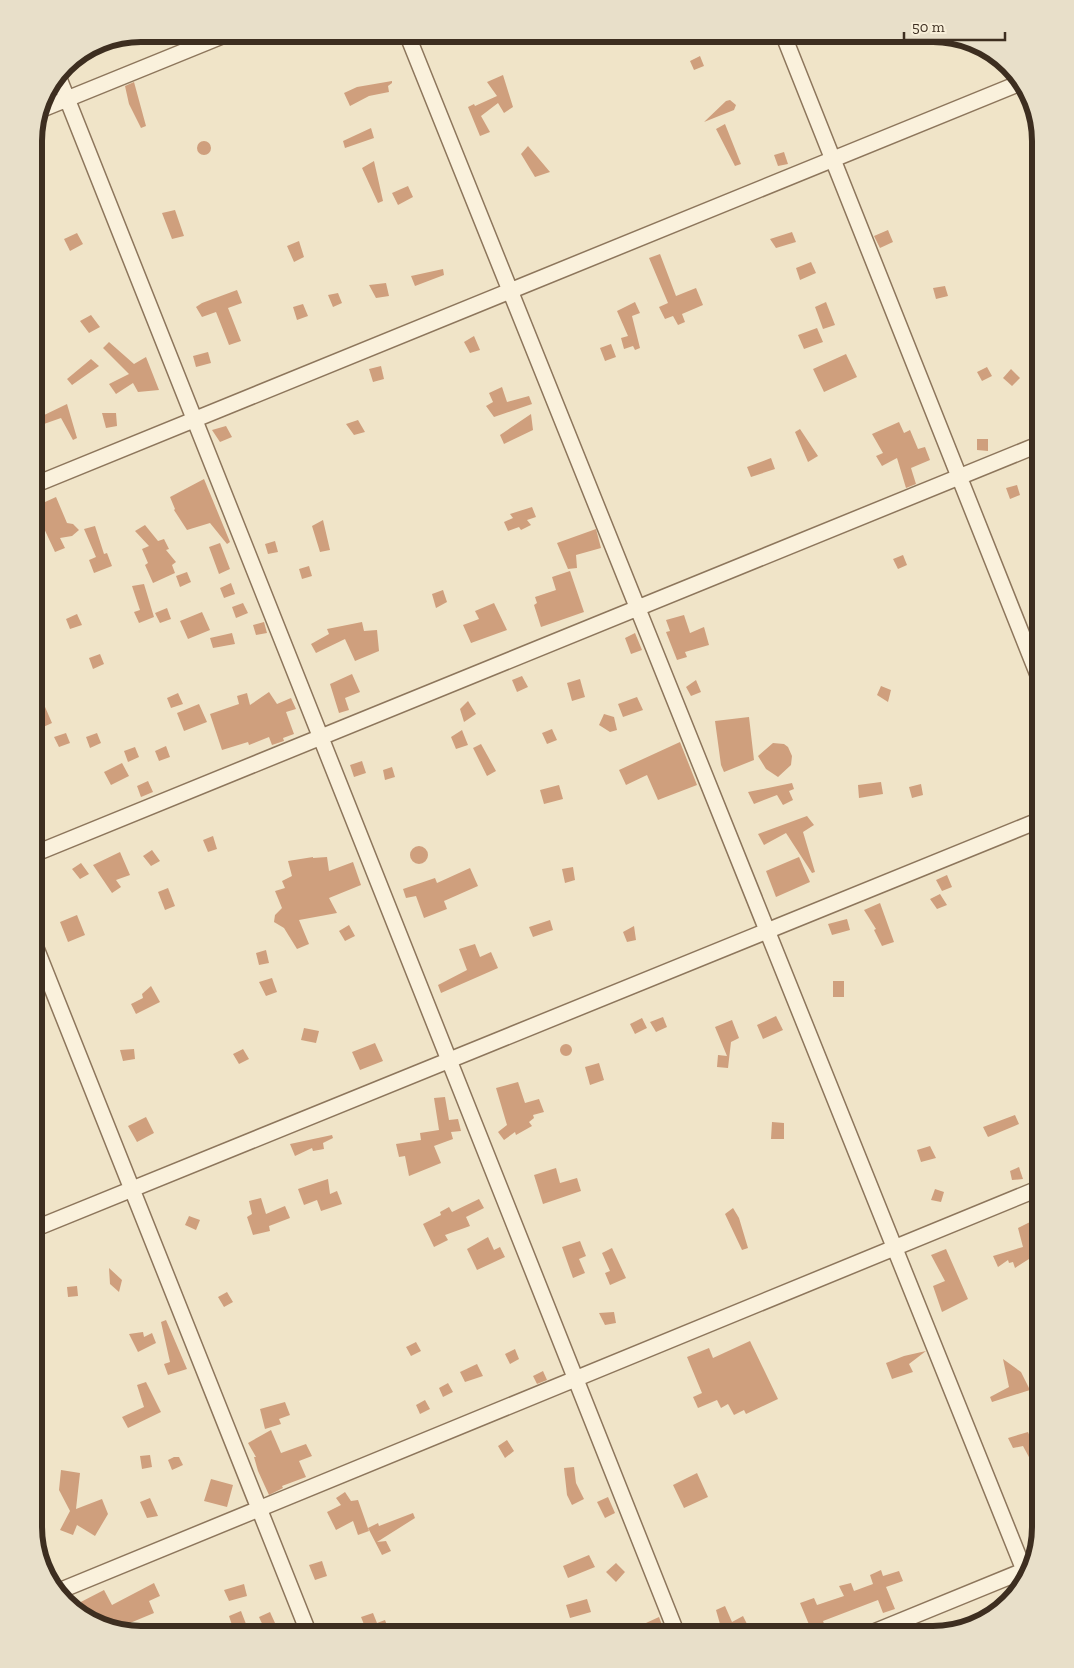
<svg xmlns="http://www.w3.org/2000/svg" width="1074" height="1668" font-family="'Zilla Slab',serif">
<style>
.building{fill:#cf9f7d}
.lines{fill:none;stroke-linecap:round;stroke-linejoin:round}
.street-casing{stroke:#8d765c;stroke-width:18}
.street{stroke:#faf1dc;stroke-width:15}
.rim{fill:none;stroke:#3d2e20;stroke-width:6}
</style>
<rect width="100%" height="100%" fill="#f0e4c8"/>
<path class="building" d="M700 56 704 66 694 70 690 61Z
M503 75 513 107 504 113 498 103 481 116 490 132 480 136 468 107 474 104 475 106 497 96 487 82Z
M392 81V83L388 86 389 92 369 96 350 106 344 93 357 87Z
M134 82 146 126 141 128 129 104 125 86Z
M730 100 736 105 734 110 704 122 726 101Z
M725 124 741 164 735 166 716 129Z
M371 128 374 138 345 148 343 141Z
M197 148a7 7 0 1 1 14 0a7 7 0 1 1-14 0Z
M528 146 550 172 535 177 521 154Z
M784 152 788 164 778 166 774 155Z
M374 161 383 201 378 203 362 168Z
M408 186 413 197 398 205 392 193Z
M175 210 184 236 172 239 162 213Z
M888 230 893 242 880 248 874 236Z
M792 232 796 242 776 248 770 239Z
M77 233 83 244 70 251 64 239Z
M299 241 304 257 294 262 287 246Z
M660 254 676 296 696 288 703 305 682 314 685 322 678 325 673 316 665 319 659 307 668 303 649 258Z
M811 262 816 273 800 280 796 268Z
M443 269 444 275 415 286 411 276Z
M386 283 389 296 376 298 369 285Z
M945 286 948 296 936 299 933 288Z
M237 290 242 303 228 308 241 341 229 345 216 312 202 317 196 307 202 303Z
M338 293 342 303 333 307 328 295Z
M635 302 640 313 632 316 640 348 635 350 633 346 624 349 621 338 628 336 617 311Z
M826 302 835 325 823 329 815 307Z
M303 304 308 316 297 320 293 307Z
M91 315 100 327 89 333 80 321Z
M817 328 823 342 804 349 798 335Z
M474 336 480 350 470 353 464 342Z
M109 342 134 364 146 357 159 390 138 392 133 383 116 394 109 384 129 374 103 348Z
M611 344 616 357 605 361 600 348Z
M208 352 211 363 196 367 193 356Z
M846 354 857 377 824 392 813 369Z
M91 359 99 366 72 385 67 379Z
M381 366 384 379 373 382 369 369Z
M987 367 992 376 982 381 977 372Z
M1011 369 1020 378 1012 386 1003 378Z
M502 387 507 402 529 396 532 404 494 417 486 406 493 402 489 393Z
M67 404 77 438 73 440 61 418 41 425 38 418Z
M102 413H116L117 426 106 428Z
M531 414 533 430 504 444 500 435Z
M358 420 365 432 354 435 346 424Z
M899 422 904 433 910 430 918 449 925 447 930 460 911 468 916 484 906 488 897 458 882 466 876 456 883 453 872 434Z
M226 426 232 437 220 442 212 430Z
M800 429 818 456 808 462 795 432Z
M977 439H988V451L977 450Z
M771 458 775 469 751 477 747 467Z
M204 479 230 542 227 544 210 523 187 530 174 510 175 509 170 497Z
M1017 485 1020 495 1010 499 1006 488Z
M56 497 67 523 73 524 79 530 72 536 60 538 65 548 55 552 34 507Z
M532 507 536 517 527 520 531 525 521 530 519 527 508 531 504 522 513 518 510 514Z
M323 520 330 550 320 552 312 526Z
M145 525 158 541 164 539 169 549 166 550 176 562 172 565 175 573 153 583 145 565 148 563 142 549 149 546 135 531Z
M95 526 104 554 107 553 112 566 94 573 89 560 96 557 84 529Z
M596 529 601 548 576 555 577 568 568 569 557 543Z
M275 541 278 552 268 554 265 544Z
M220 543 230 569 219 574 209 547Z
M903 555 907 565 898 569 893 559Z
M309 566 312 576 302 579 299 569Z
M570 571 584 612 541 627 534 605 537 603 535 597 556 590 552 577Z
M187 572 191 582 180 587 176 576Z
M231 583 235 594 224 598 220 588Z
M144 584 154 617 139 623 134 612 140 610 132 586Z
M443 590 447 602 436 608 432 594Z
M243 603 248 613 236 618 232 607Z
M494 603 507 630 471 643 463 625 479 619 475 611Z
M167 608 171 619 160 623 155 613Z
M202 612 210 630 188 639 180 621Z
M77 614 82 625 70 629 66 619Z
M684 615 690 633 704 627 709 645 685 652 687 657 677 660 666 632 670 631 666 620Z
M264 622 267 633 256 635 253 625Z
M362 622 364 631 377 630 379 651 355 661 345 639 316 653 311 644 329 634 327 629Z
M232 633 235 644 213 648 210 638Z
M635 633 642 650 631 654 625 638Z
M100 654 104 664 93 669 89 658Z
M352 674 360 692 345 698 349 710 339 713 330 684Z
M522 676 528 687 517 692 512 680Z
M580 679 585 697 572 701 567 683Z
M696 680 701 692 691 696 686 687Z
M881 686 891 690 888 702 877 695Z
M269 692 277 704 291 698 296 709 286 712 294 734 283 738 284 741 272 745 269 737 249 745 248 742 222 750 210 714 239 704 237 696 247 693 250 705Z
M178 693 183 704 171 708 167 698Z
M637 697 643 710 623 717 618 704Z
M42 700 52 723 41 728 34 712V703Z
M468 701 476 714 464 722 460 709Z
M199 704 207 722 184 731 177 713Z
M604 714 614 717 617 730 610 732 599 725Z
M749 717 754 760 724 772 721 765 715 721Z
M552 729 557 740 547 744 542 733Z
M462 730 468 745 456 749 451 737Z
M66 733 70 743 59 747 54 737Z
M97 733 101 743 90 748 86 737Z
M680 742 697 785 658 800 647 775 626 785 619 770Z
M773 743 784 744 788 747 792 756 791 765 778 777 766 769 758 756Z
M481 744 496 771 487 776 473 748Z
M166 746 170 757 159 761 155 751Z
M135 747 139 757 128 762 124 751Z
M362 761 366 773 354 777 350 765Z
M122 763 129 776 111 785 104 772Z
M392 767 395 777 385 780 383 770Z
M148 781 153 792 141 797 137 786Z
M881 782 883 794 859 798 858 785Z
M792 783 794 789 789 791 793 800 783 805 777 795 754 804 748 792Z
M921 784 923 795 912 798 909 787Z
M559 785 563 799 544 804 540 790Z
M807 816 814 825 803 832 815 872 812 873 786 833 764 845 758 834Z
M213 836 217 849 208 852 203 840Z
M410 855a9 9 0 1 1 18 0a9 9 0 1 1-18 0Z
M152 850 160 861 151 866 143 856Z
M120 852 130 875 116 880 121 887 112 893 93 865Z
M313 857V858L327 857 329 871 353 862 361 885 329 898 337 913 299 920 309 944 297 949 284 928 274 922 275 915 282 908 275 891 285 888 282 881 292 876 288 861Z
M799 857 810 882 776 897 766 871Z
M81 863 89 874 80 879 72 869Z
M573 867 575 880 565 883 562 869Z
M470 868 478 886 444 901 447 909 424 918 416 896 406 898 403 889 435 878 437 883Z
M947 875 952 887 942 891 936 880Z
M168 888 175 906 165 910 158 892Z
M940 894 947 905 937 909 930 899Z
M880 903 894 942 882 946 874 930 876 929 864 910Z
M77 915 85 935 68 942 60 922Z
M847 919 850 930 832 935 828 924Z
M550 920 553 930 533 937 529 927Z
M349 925 355 936 345 941 339 931Z
M634 926 636 940 627 942 623 932Z
M475 944 480 957 491 952 498 968 441 993 438 985 467 970 459 949Z
M266 950 269 963 259 965 256 953Z
M272 978 277 992 266 996 259 982Z
M833 981H844V997H833Z
M151 986 160 1002 136 1014 131 1004 143 998 142 994Z
M776 1016 783 1030 763 1039 757 1025Z
M663 1017 667 1027 656 1032 650 1022Z
M642 1018 647 1028 635 1034 630 1024Z
M732 1020 739 1038 731 1042 728 1068 717 1067 718 1055 727 1056 715 1027Z
M304 1028 319 1031 316 1043 301 1040Z
M375 1043 383 1061 360 1070 352 1052Z
M560 1050a6 6 0 1 1 12 0a6 6 0 1 1-12 0Z
M134 1049 135 1059 123 1061 120 1050Z
M243 1049 249 1059 239 1064 233 1054Z
M599 1063 604 1080 590 1085 585 1067Z
M518 1082 525 1103 539 1099 544 1112 533 1115 534 1118 529 1122 532 1126 516 1135 515 1132 504 1140 498 1132 507 1125 496 1088Z
M445 1097 449 1120 458 1119 461 1131 451 1132 453 1139 434 1146 441 1163 409 1176 405 1156 399 1157 396 1144 421 1140 420 1133 439 1130 434 1098Z
M1015 1115 1019 1124 988 1137 983 1127Z
M146 1117 154 1133 137 1142 128 1126Z
M772 1122 784 1123V1139H771Z
M332 1135 333 1138 323 1143 324 1149 313 1151 312 1148 295 1156 290 1144Z
M930 1146 936 1158 921 1162 917 1150Z
M1019 1167 1023 1179 1012 1180 1010 1171Z
M556 1168 560 1183 577 1178 581 1191 543 1204 534 1175Z
M328 1179 330 1194 337 1191 342 1204 321 1211 317 1200 304 1205 298 1189Z
M935 1189 944 1192 941 1202 931 1200Z
M261 1198 266 1214 285 1206 290 1218 269 1226 270 1231 253 1235 247 1217 252 1214 249 1201Z
M479 1199 484 1208 466 1217 470 1226 445 1235 448 1240 434 1247 423 1224 441 1215 440 1212 449 1207 452 1212Z
M733 1208 739 1218 748 1248 742 1250 725 1214Z
M189 1216 200 1220 196 1230 185 1225Z
M1032 1221 1040 1239V1252L1015 1268 1013 1262 1009 1263 1008 1260 998 1267 993 1256 1023 1247 1018 1228Z
M488 1237 494 1250 500 1247 505 1257 477 1270 467 1249Z
M580 1241 586 1256 579 1259 585 1273 573 1278 562 1247Z
M612 1248 626 1278 610 1285 605 1273 610 1271 602 1253Z
M946 1249 968 1299 942 1312 933 1286 945 1281 931 1255Z
M109 1268 122 1280 119 1292 110 1284Z
M77 1286 78 1296 68 1297 67 1287Z
M227 1292 233 1302 224 1307 218 1297Z
M614 1312 616 1323 605 1325 599 1313Z
M166 1320 187 1369 168 1375 164 1364 170 1362 161 1322Z
M143 1332 144 1337 152 1333 156 1343 138 1352 129 1334Z
M750 1341 778 1399 746 1414 744 1410 734 1415 728 1404 721 1408 717 1400 698 1408 693 1397 702 1393 687 1357 709 1348 713 1358Z
M416 1342 421 1351 411 1356 406 1347Z
M515 1349 519 1359 510 1364 505 1354Z
M926 1351 909 1364 913 1372 892 1379 886 1363 904 1356Z
M1003 1359 1021 1372 1030 1390 992 1402 990 1397 1009 1387Z
M477 1364 483 1376 465 1382 460 1372Z
M543 1371 547 1380 537 1384 533 1376Z
M146 1382 161 1412 128 1428 122 1417 144 1407 137 1385Z
M448 1383 453 1392 443 1397 439 1388Z
M425 1400 430 1409 420 1414 416 1405Z
M285 1402 290 1415 279 1419 281 1424 265 1429 260 1409Z
M271 1430 281 1453 306 1444 312 1456 299 1461 306 1477 282 1486 283 1488 269 1495 258 1471 254 1457H256L248 1443Z
M1028 1432 1040 1461V1470L1037 1472 1023 1446 1013 1448 1008 1438Z
M507 1440 514 1451 505 1458 498 1446Z
M150 1455 152 1467 142 1469 140 1456Z
M174 1457H179L183 1465 172 1470 168 1460Z
M574 1467 576 1483 584 1499 572 1505 567 1495 564 1468Z
M61 1470 80 1473 76 1509 102 1499 108 1514 95 1536 77 1525 73 1535 60 1530 70 1511 59 1490Z
M697 1473 708 1497 684 1508 673 1485Z
M211 1479 233 1485 227 1507 204 1501Z
M345 1492 351 1501 358 1500 369 1531 358 1535 353 1521 336 1530 327 1512 341 1505 336 1498Z
M608 1497 615 1513 605 1518 597 1502Z
M150 1498 158 1516 147 1518 140 1502Z
M413 1513 415 1518 377 1542 386 1541 391 1551 382 1555 368 1528 378 1523 379 1526Z
M589 1555 595 1567 568 1578 563 1566Z
M322 1561 327 1576 315 1580 309 1565Z
M616 1563 625 1572 616 1582 606 1572Z
M881 1570 883 1576 899 1571 903 1581 886 1587 895 1609 883 1613 878 1600 823 1621 828 1634H813L800 1603 814 1598 817 1605 844 1596 839 1586 851 1583 854 1591 873 1584 870 1575Z
M154 1583 160 1596 149 1601 154 1613 118 1628 82 1616 73 1606 104 1590 112 1605Z
M244 1584 247 1596 229 1601 224 1590Z
M587 1599 591 1612 570 1618 566 1605Z
M725 1606 732 1622 743 1616 752 1634H705L703 1624H720L716 1610Z
M241 1611 246 1624 233 1628 229 1616Z
M270 1612 275 1623 264 1628 259 1617Z
M373 1613 377 1623 385 1620 390 1634H350L365 1627 361 1617Z
M659 1617 664 1630 653 1634H622Z"/>
<g class="lines">
<g class="street-casing">
<path id="street" d="M407 34 1026 1575
M783 34 1040 680
M58 76 677 1634
M40 110 227 34
M34 485 1020 83
M34 854 1040 444
M34 943 309 1634
M34 1229 1040 820
M59 1591 1040 1188
M869 1634 1028 1569"/>
</g>
<use href="#street" class="street"/>
</g>
<path d="M0 0H1074V1668H0ZM141 42H933A99 99 0 0 1 1032 141V1527A99 99 0 0 1 933 1626H141A99 99 0 0 1 42 1527V141A99 99 0 0 1 141 42Z" fill="#e8dfc9" fill-rule="evenodd"/>
<path class="rim" d="M141 42H933A99 99 0 0 1 1032 141V1527A99 99 0 0 1 933 1626H141A99 99 0 0 1 42 1527V141A99 99 0 0 1 141 42Z"/>
<path d="M904 32v8h101v-8" fill="none" stroke="#3d2e20" stroke-width="2.5"/>
<text x="912" y="32" font-size="15" fill="#3d2e20" stroke="#f7eed8" stroke-width="4" paint-order="stroke">50 m</text>
</svg>
